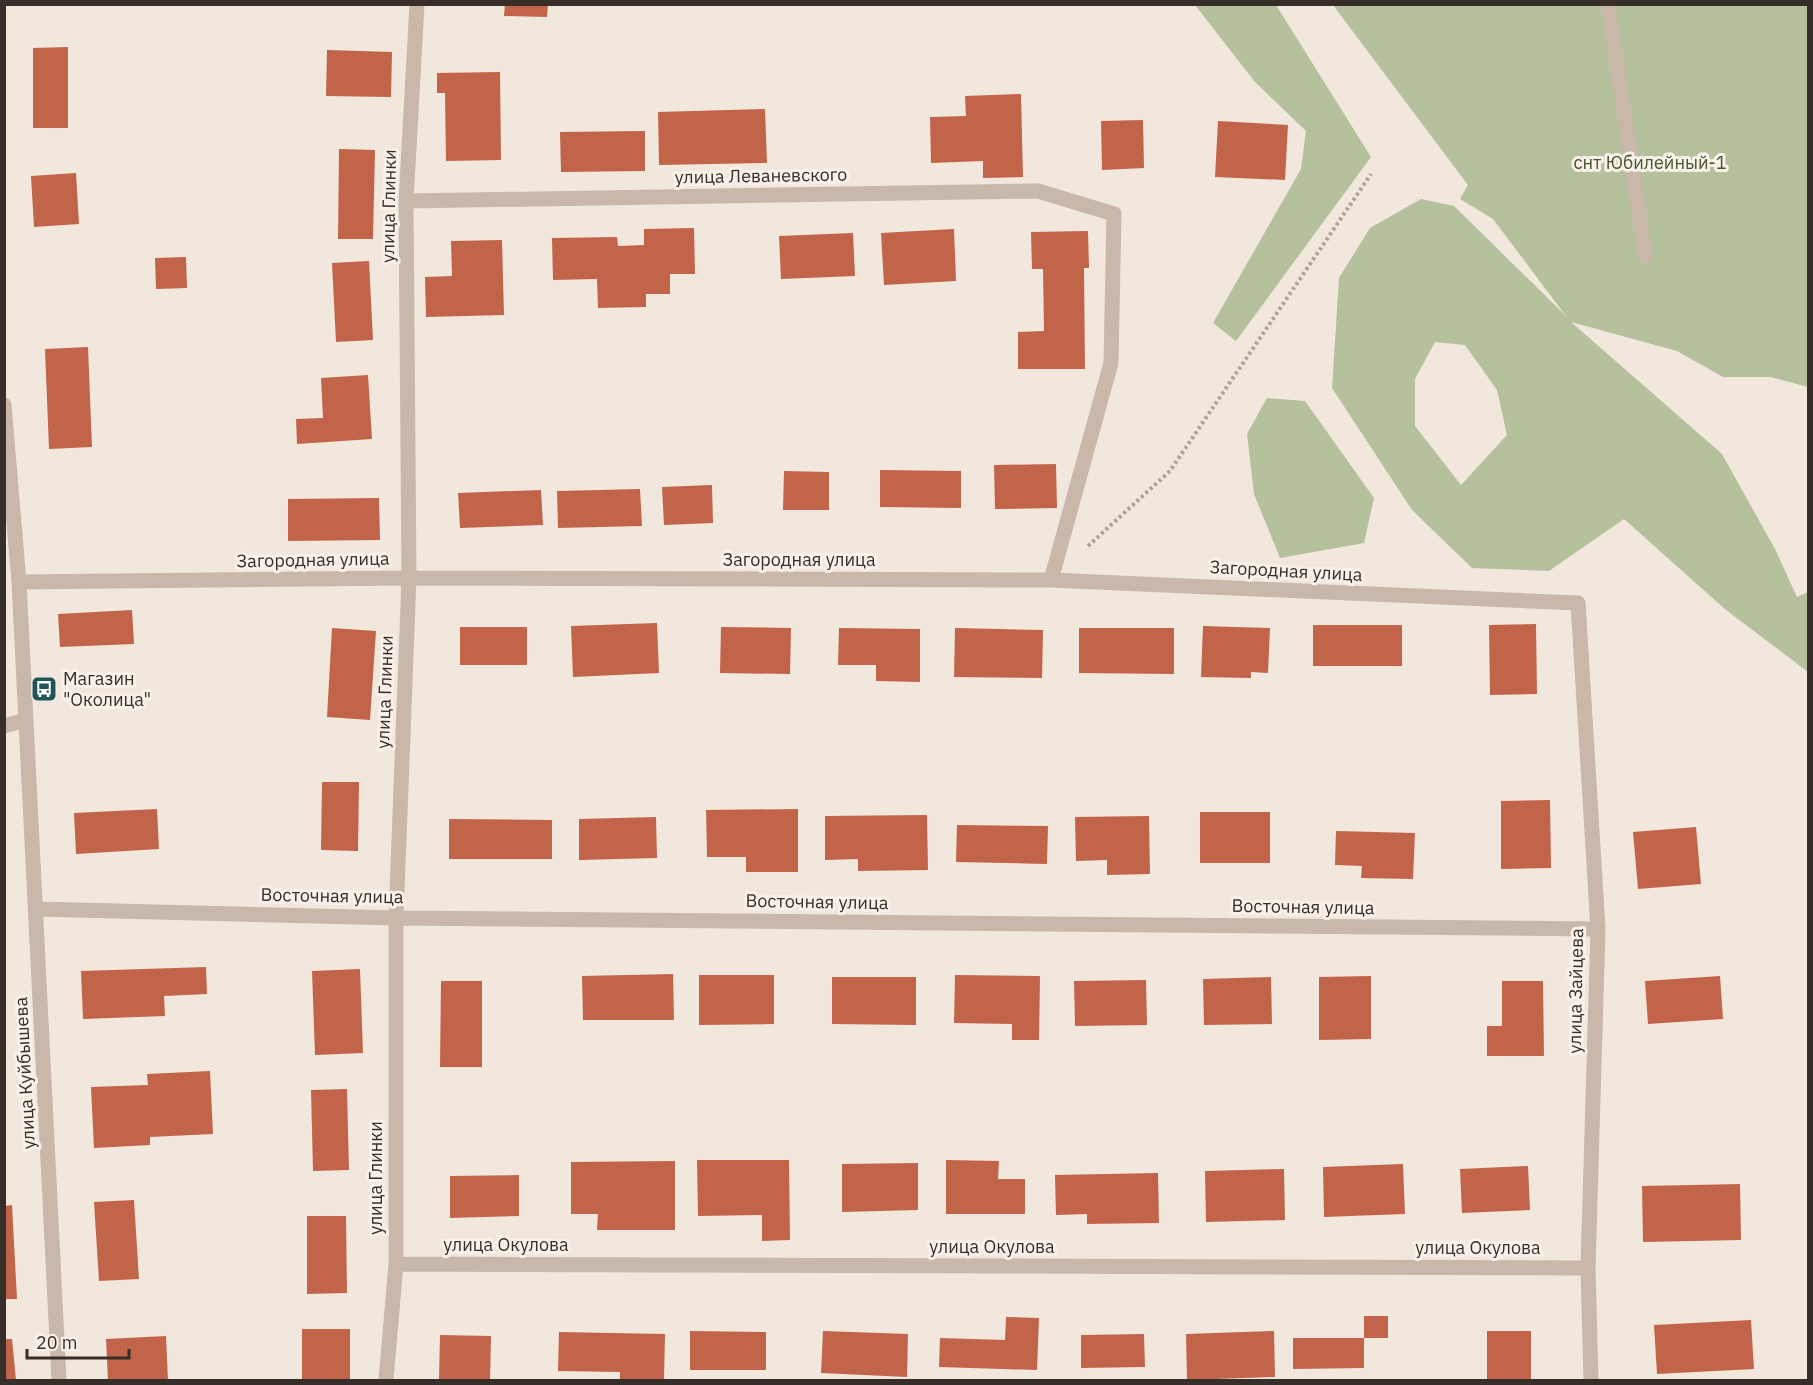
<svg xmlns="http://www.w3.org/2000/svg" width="1813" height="1385" font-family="'IBM Plex Sans',sans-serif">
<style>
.green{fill:#b5c09d;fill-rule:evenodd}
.building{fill:#c2644a}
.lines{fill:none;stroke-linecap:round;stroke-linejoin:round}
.path{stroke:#b5a193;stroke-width:4;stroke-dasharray:3 3;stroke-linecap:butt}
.minor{stroke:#c9b7a9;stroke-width:15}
.labels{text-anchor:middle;stroke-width:6;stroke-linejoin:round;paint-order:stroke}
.park-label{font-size:18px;fill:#47542d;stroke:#f9f1e9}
.street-label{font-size:18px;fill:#372d29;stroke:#f9f1e9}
.poi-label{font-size:18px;fill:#372d29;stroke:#f9f1e9;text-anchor:start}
</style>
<rect width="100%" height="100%" fill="#f1e7dd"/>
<path class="green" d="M1195 5H1276L1371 157 1236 341 1213 323 1301 169 1306 131 1255 82Z
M1333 5H1808V387L1771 377H1723L1677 351 1571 322 1722 454 1775 549 1797 597 1808 592V672L1726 610 1624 519 1549 571 1472 568 1412 510 1332 388 1339 278 1370 228 1421 199 1454 206 1566 316 1493 219 1460 199 1468 185ZM1435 342 1465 345 1497 390 1507 435 1461 485 1415 426V379Z
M1267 398 1305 401 1374 498 1364 543 1280 558 1254 494 1247 434Z"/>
<path class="building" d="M505 4H548L547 17 504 16Z
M68 47V128H33V48Z
M327 50 392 52 391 97 326 96Z
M500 72 501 160 446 161 445 93H437V73Z
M1021 94 1023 177 983 178V161L931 163 930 117 966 116 965 96Z
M765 109 767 163 659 165 658 112Z
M1143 120 1144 168 1102 170 1101 121Z
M1218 121 1288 125 1285 180 1215 177Z
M645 131V171L561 172 560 132Z
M339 149 375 150 373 239H338Z
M76 173 79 224 34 227 31 176Z
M694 228 695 274H670V294H646V307L598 308 597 279 553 280 552 238 617 237 618 246 644 245V229Z
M954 229 956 281 884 285 881 233Z
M1088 231 1089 268H1084L1085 369H1018V332L1044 331 1043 269H1032L1031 232Z
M853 233 855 276 781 279 779 236Z
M502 240 504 315 426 317 425 277 452 276 451 241Z
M186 257 187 288 156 289 155 258Z
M369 261 373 340 336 342 332 263Z
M88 347 92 447 49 449 45 349Z
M368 375 372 439 297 444 296 419 323 418 321 378Z
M1056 464 1057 508 995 509 994 465Z
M880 470 961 471V508L880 507Z
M784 471 829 472V510H783Z
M712 485 713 523 664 525 662 487Z
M640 489 642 526 558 528 557 491Z
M541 490 543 525 460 528 458 493Z
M379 498 380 540 288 541V499Z
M132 610 134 644 60 647 58 614Z
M657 623 659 673 573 677 571 626Z
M1536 624 1537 694 1490 695 1489 625Z
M1313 625H1402V666H1313Z
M1203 626 1270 628 1268 673 1251 672V678L1201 677Z
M460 627H527V665H460Z
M721 627 791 628 790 674 720 673Z
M332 628 376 631 370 720 327 717Z
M839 628 920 629V682L876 681V665H838Z
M955 628 1043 630 1042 678 954 677Z
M1079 628H1174V674L1079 673Z
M322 782H359L358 851 321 850Z
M1550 800 1551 868 1501 869V801Z
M157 809 159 849 76 854 74 813Z
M798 809V872H746V857H707L706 810Z
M1200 812H1270V863H1200Z
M927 815 928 870 858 871V859L825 860V816Z
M1149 816 1150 874 1107 875V860L1076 861 1075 817Z
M656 817 657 858 579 860V819Z
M449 819 552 820V859H449Z
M957 825 1048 826 1047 864 956 862Z
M1696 827 1701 884 1638 889 1633 832Z
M1336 831 1415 833 1413 879 1361 878 1362 866 1335 865Z
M206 967 207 994 164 996 165 1016 83 1019 81 971Z
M360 969 363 1053 315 1055 312 971Z
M673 974 674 1020H583L582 976Z
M699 975H774V1024L699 1025Z
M955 975 1040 976 1039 1040H1012V1024L954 1023Z
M1371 976V1039L1319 1040V977Z
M1720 976 1723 1019 1648 1024 1645 981Z
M832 977H916V1025L832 1024Z
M1271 977 1272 1024 1204 1025 1203 979Z
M1146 980 1147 1025 1075 1026 1074 981Z
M441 981H482V1067H440Z
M1502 981H1543L1544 1056H1487V1026H1502Z
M210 1071 213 1134 150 1137V1145L94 1148 91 1087 148 1085 147 1074Z
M347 1089 349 1170 313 1171 311 1090Z
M697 1160H789L790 1240 762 1241V1215L698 1216Z
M946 1160 999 1161 998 1179H1025V1214H946Z
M675 1161V1230H597L598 1214H571V1162Z
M918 1163V1210L842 1212V1164Z
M1403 1164 1405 1214 1324 1217 1323 1167Z
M1528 1166 1530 1210 1462 1213 1460 1169Z
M1284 1169 1285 1220 1206 1222 1205 1171Z
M1158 1173 1159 1223 1087 1224V1214L1056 1215 1055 1175Z
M519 1175V1216L450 1218V1176Z
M1740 1184 1741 1240 1643 1242 1642 1186Z
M134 1200 139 1279 99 1281 94 1202Z
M12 1205 17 1299H4V1206Z
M307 1216H346L347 1293 307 1294Z
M1364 1316H1388V1338H1364Z
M1006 1317 1039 1318 1037 1370 939 1367 940 1338 1005 1340Z
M1751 1320 1754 1369 1657 1374 1654 1325Z
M302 1329H350V1380H302Z
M690 1331 766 1332V1370H690Z
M823 1331 908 1334 907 1377 821 1373Z
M1274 1331 1275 1377 1187 1380 1186 1334Z
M1487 1331H1531V1380H1487Z
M559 1332 665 1334 664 1380H620V1372L558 1371Z
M1144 1334 1145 1367 1081 1368V1335Z
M440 1335 491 1336 490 1380H439Z
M166 1336 168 1380H108L106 1339Z
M1293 1338H1364V1368L1293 1369Z
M4 1339H12L16 1380H4Z"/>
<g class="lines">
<path class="path" d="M1088 546 1170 471 1371 174"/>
<path class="minor" d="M1608 4 1645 255
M406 201 1038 191 1114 214 1111 363 1051 580
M4 405 19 582 59 1380
M19 582 409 578 1051 580 1578 603 1598 929 1588 1268 1591 1380
M4 726 26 720
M36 909 396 918 1598 929
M396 1264 1588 1268
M386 1380 396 1264V918L409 578 406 201 417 4"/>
</g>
<defs>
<g id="bus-square" transform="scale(1.35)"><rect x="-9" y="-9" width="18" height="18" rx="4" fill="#1f5557" stroke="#f9f1e9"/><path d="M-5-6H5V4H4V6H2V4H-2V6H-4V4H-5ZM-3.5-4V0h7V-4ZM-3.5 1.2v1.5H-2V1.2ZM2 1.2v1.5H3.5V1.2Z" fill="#fff"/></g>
</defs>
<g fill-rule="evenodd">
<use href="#bus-square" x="44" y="689"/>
</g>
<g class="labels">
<g class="park-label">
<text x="1650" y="169">снт Юбилейный-1</text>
</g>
<g class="street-label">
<text transform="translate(761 176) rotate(-1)" y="6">улица Леваневского</text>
<text transform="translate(389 206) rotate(-89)" y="6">улица Глинки</text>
<text transform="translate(313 560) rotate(-1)" y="6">Загородная улица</text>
<text x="799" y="566">Загородная улица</text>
<text transform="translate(1286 571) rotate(3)" y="6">Загородная улица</text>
<text transform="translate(385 692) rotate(-88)" y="6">улица Глинки</text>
<text transform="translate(332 896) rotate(1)" y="6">Восточная улица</text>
<text transform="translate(817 902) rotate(1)" y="6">Восточная улица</text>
<text transform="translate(1303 907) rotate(1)" y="6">Восточная улица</text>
<text transform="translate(1576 991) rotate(-89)" y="6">улица Зайцева</text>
<text transform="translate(25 1073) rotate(-93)" y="6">улица Куйбышева</text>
<text transform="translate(376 1178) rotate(-90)" y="6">улица Глинки</text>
<text x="506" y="1251">улица Окулова</text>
<text x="992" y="1253">улица Окулова</text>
<text x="1478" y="1254">улица Окулова</text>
</g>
<g class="poi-label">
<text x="63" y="685">Магазин<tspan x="63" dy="21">"Околица"</tspan></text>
</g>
</g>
<rect width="1813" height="1385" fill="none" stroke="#372d29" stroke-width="12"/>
<path d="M27 1349v9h102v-9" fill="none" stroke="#372d29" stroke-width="3"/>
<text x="36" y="1349" font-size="18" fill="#372d29" stroke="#f9f1e9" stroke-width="4.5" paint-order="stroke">20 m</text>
</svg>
